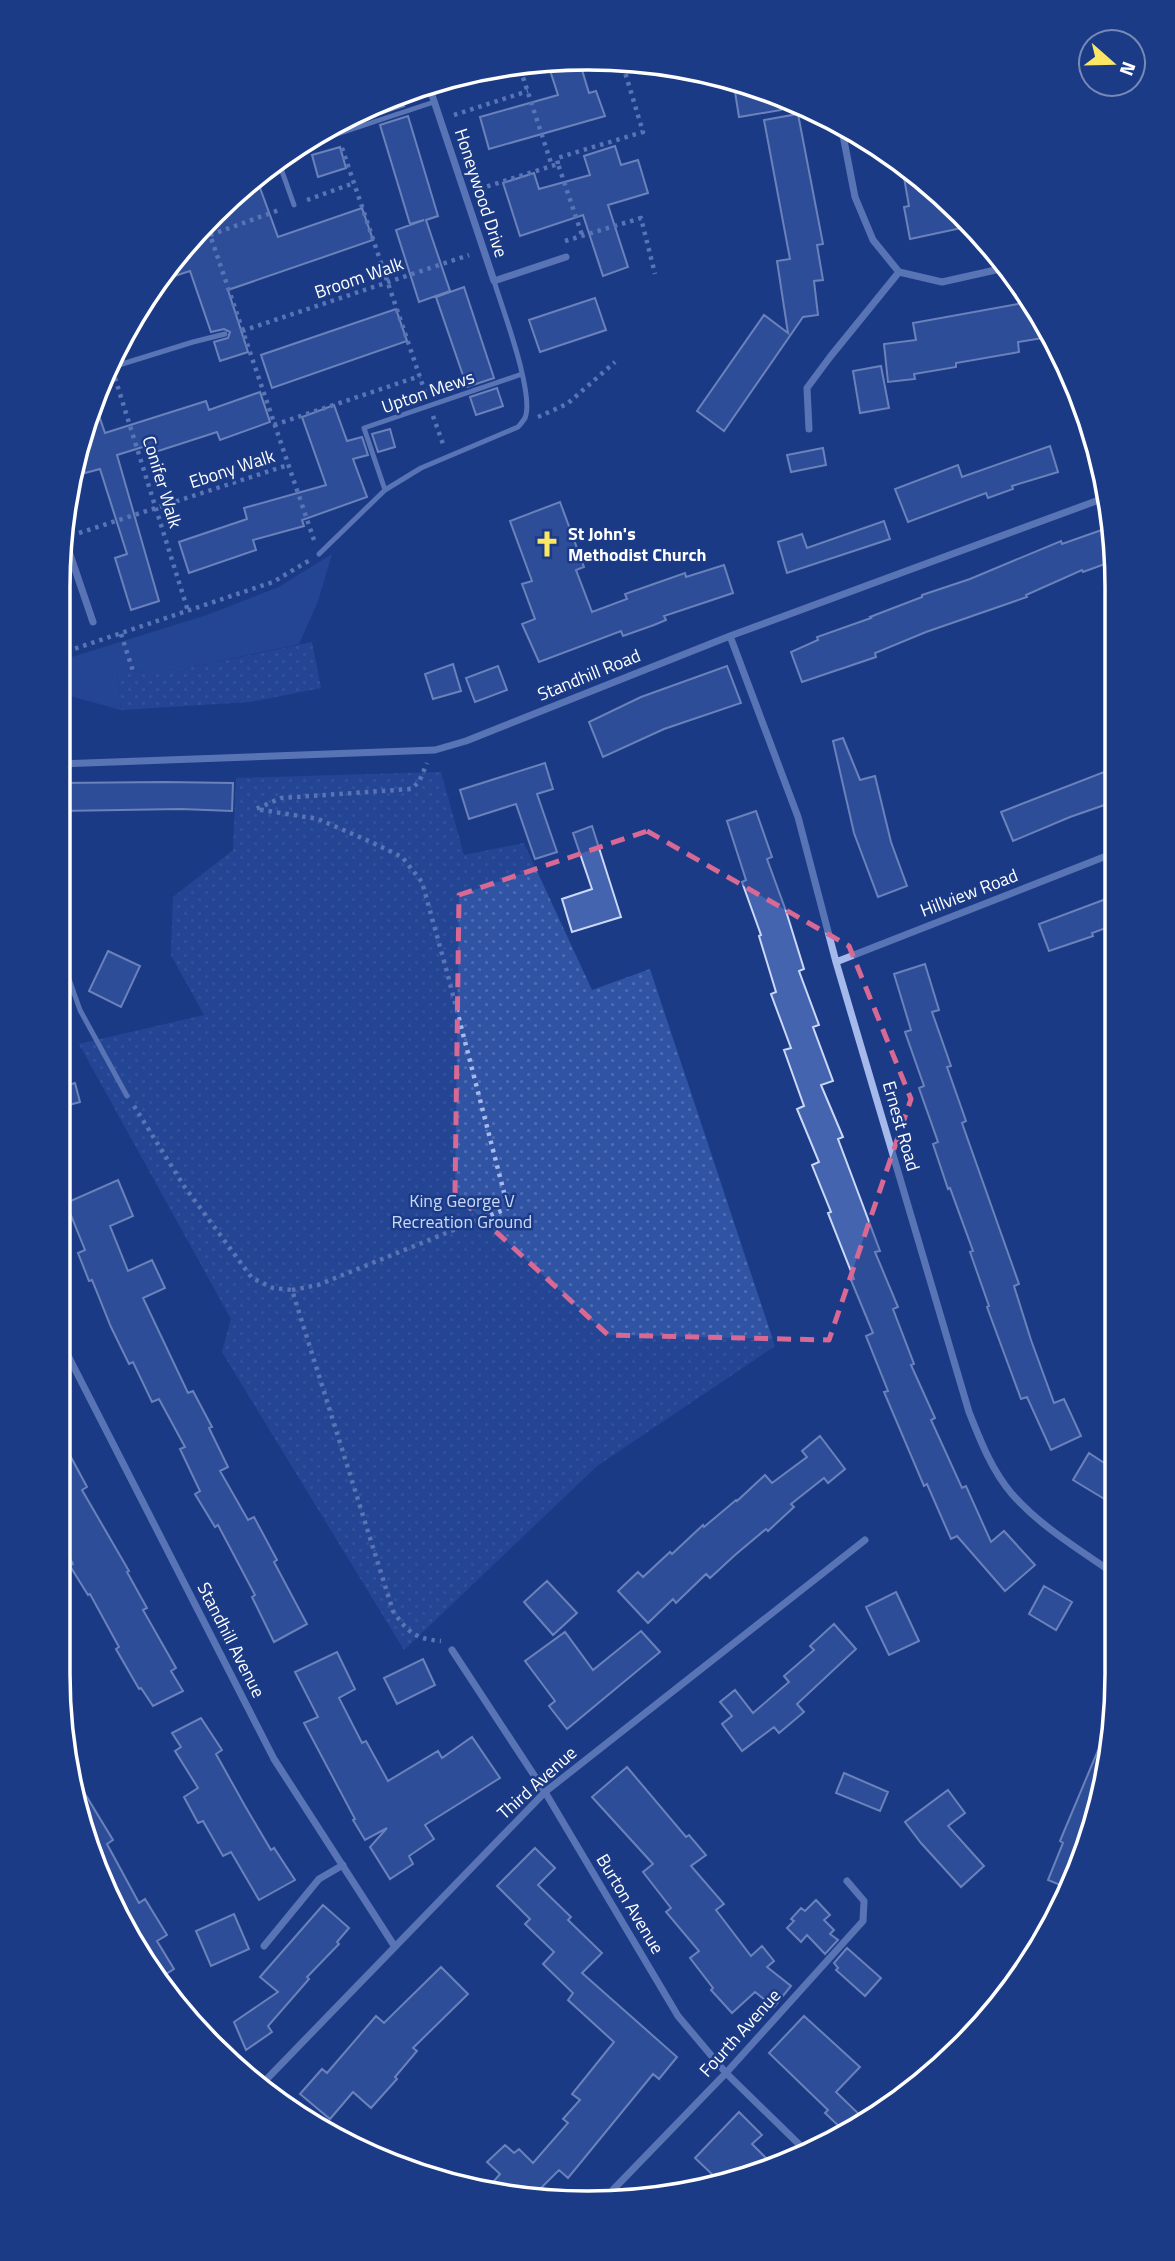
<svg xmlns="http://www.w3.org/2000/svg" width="1175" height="2261" font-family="'Titillium Web',sans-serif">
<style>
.green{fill:#3053a4}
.park{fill:url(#park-dots)}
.building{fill:#4564af;stroke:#cad8f8;stroke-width:2}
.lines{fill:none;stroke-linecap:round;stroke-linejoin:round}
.path{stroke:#a5baeb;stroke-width:4.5;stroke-dasharray:3.5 5;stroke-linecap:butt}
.service{stroke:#a5baeb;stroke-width:5}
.minor{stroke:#a5baeb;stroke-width:7}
.marked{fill:none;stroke:#d76994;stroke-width:5;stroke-dasharray:14 9;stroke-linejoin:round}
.labels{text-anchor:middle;stroke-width:5;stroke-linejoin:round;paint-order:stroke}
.street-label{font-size:18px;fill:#fff;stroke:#1c3b86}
.poi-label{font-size:18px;font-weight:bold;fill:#fff;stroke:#1c3b86;text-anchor:start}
.park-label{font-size:18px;fill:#cad8f8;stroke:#1c3b86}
.rim{fill:none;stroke:#fff;stroke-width:3.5}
</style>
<defs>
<pattern id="park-dots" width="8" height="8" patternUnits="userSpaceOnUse" patternTransform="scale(1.75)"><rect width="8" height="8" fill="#3053a4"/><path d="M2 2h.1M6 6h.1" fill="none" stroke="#4f6db2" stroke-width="1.8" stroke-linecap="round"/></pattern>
</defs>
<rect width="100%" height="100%" fill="#1c3b86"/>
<path class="green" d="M332 554 318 601 299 644 183 669 117 671 121 710 59 693V661L207 615 279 587Z"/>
<path class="park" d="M312 642 321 688 250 702 121 710 117 671 183 669Z
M441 772 464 855 524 843 592 990 650 969 775 1346 597 1466 404 1650 222 1352 231 1319 79 1044 204 1015 171 955 173 897 233 850 236 778Z"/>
<path class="building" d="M579 60 589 93 596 91 605 116 489 149 480 117 558 95 547 61Z
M733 79 778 96 781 110 739 117Z
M400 94 404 106 377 115 374 105Z
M798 114 823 244 817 245 823 280 814 281 818 315 803 317 724 431 697 411 764 315 788 333 777 261 790 259 764 120Z
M408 116 438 216 426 220 450 291 419 302 396 230 424 220 410 224 380 125Z
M615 146 621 165 638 160 648 193 608 205 628 267 603 276 583 215 520 236 503 183 534 173 539 189 590 175 584 156Z
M340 147 346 168 318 177 312 155Z
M902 166 936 189 971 226 910 239 904 207 909 206Z
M256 177 278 237 362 208 373 240 228 290 248 352 220 361 214 342 228 338 230 332 224 329 211 332 190 271 156 282 167 265 238 189Z
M464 287 494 378 467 387 436 297Z
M595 298 606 330 540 352 529 320Z
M1029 302 1049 337 1018 342 1019 352 956 363V367L914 374 915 379 888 382 884 344 916 340 913 323Z
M396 309 407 341 272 388 261 355Z
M881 366 889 408 860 413 853 371Z
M497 388 503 406 476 415 470 397Z
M260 392 270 422 220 440 217 432 149 454 146 446 117 455 159 601 131 610 115 558 127 554 100 469 85 473 77 448 94 401 105 433 206 401 209 410Z
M334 405 347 441 362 437 368 455 353 459 367 497 302 520 304 526 253 540 256 550 189 573 179 542 247 519 244 508 326 485 302 417Z
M390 429 395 447 378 452 372 434Z
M1050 446 1058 472 1012 486 1013 489 988 498 986 493 908 522 895 489 958 465 962 477Z
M823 448 826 465 791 472 787 455Z
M560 502 584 567 576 570 592 612 627 599 625 594 648 586 685 573 686 577 724 565 733 593 664 616 666 620 654 625 623 636 621 631 539 662 522 624 535 619 522 584 532 581 510 521Z
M884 521 890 539 787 573 778 542 802 534 807 548Z
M1113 526V561L1083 572 1082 570 1026 595 1027 597 926 632 875 653 876 657 802 682 791 652 818 640 817 637 871 618 870 617 922 597V595L970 579 1061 541 1062 544Z
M453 664 461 691 433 699 425 674Z
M498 666 507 690 475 702 466 678Z
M727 666 741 703 664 729 603 757 589 722 641 697Z
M843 738 860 780 875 776 891 842 907 886 878 897 854 833 833 741Z
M545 763 553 789 537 794 557 852 535 859 516 804 469 819 460 790Z
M1104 772 1113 802 1070 817 1013 841 1001 812Z
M164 782 233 783 232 811 181 809 59 811V783Z
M756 811 772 857 767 859 786 911 804 969 799 971 819 1025 813 1027 833 1081 821 1085 843 1137 838 1139 880 1251 875 1252 898 1307 893 1309 914 1364 911 1365 935 1418 931 1420 962 1488 966 1486 991 1542 1004 1531 1035 1565 1005 1591 957 1536 951 1539 927 1484 924 1486 884 1392 888 1391 866 1336 873 1333 851 1280 854 1279 828 1213 831 1212 812 1165 819 1162 797 1109 804 1106 784 1050 791 1048 771 994 776 992 759 936 761 935 742 882 746 880 727 821Z
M592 826 621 917 572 932 562 899 592 889 573 833Z
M1114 896V925L1092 933 1093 936 1049 951 1039 924Z
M108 951 140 966 121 1007 89 991Z
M925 964 939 1010 932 1012 951 1066 947 1067 966 1121 962 1123 1019 1284 1014 1286 1031 1340 1054 1403 1064 1399 1081 1436 1051 1450 1027 1397 1021 1399 987 1307 989 1306 970 1252 973 1251 950 1188 948 1189 933 1144 938 1142 919 1088 924 1086 905 1032 911 1030 894 974Z
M75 1083 80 1102 58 1108V1088Z
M118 1180 133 1216 110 1226 128 1271 152 1260 165 1288 143 1298 188 1393 193 1391 212 1427 209 1428 228 1467 220 1471 248 1520 254 1517 277 1560 274 1562 307 1624 274 1642 252 1597 255 1595 218 1525 215 1527 195 1494 200 1491 180 1449 185 1447 159 1399 152 1402 133 1362 129 1364 111 1327 92 1280 89 1281 78 1253 85 1250 66 1203Z
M58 1433 87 1487 82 1490 129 1571 127 1572 147 1608 143 1610 176 1668 171 1671 183 1691 153 1706 141 1688 139 1689 116 1649 119 1647 90 1594 88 1595 70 1566 73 1564 58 1536Z
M820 1436 845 1469 828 1483 824 1478 791 1504 794 1507 768 1531 766 1529 735 1555 710 1578 706 1574 676 1603 673 1599 648 1623 618 1591 638 1572 643 1577 670 1552 672 1554 703 1525 704 1527 736 1500 737 1501 765 1475 772 1483 807 1457 802 1451Z
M1089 1453 1115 1470 1116 1506 1073 1480Z
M547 1581 577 1613 553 1635 524 1602Z
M1044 1586 1072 1602 1056 1630 1029 1614Z
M896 1592 919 1641 889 1655 866 1607Z
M834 1624 856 1649 797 1704 804 1712 779 1733 774 1727 742 1751 722 1724 732 1716 720 1702 735 1690 753 1713 789 1682 784 1676 814 1650 810 1646Z
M641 1631 660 1652 567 1729 549 1706 555 1701 525 1661 565 1632 593 1670Z
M337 1652 355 1689 339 1698 362 1743 366 1741 388 1781 438 1751 442 1758 472 1737 500 1778 425 1825 434 1839 409 1856 413 1864 390 1879 370 1847 387 1828 365 1840 353 1820 355 1819 304 1723 318 1717 295 1672Z
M423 1659 435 1685 397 1704 384 1678Z
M201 1718 222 1750 216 1754 245 1806 271 1850 274 1848 295 1880 259 1900 231 1852 223 1856 203 1821 198 1823 184 1797 198 1788 175 1751 181 1747 172 1733Z
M1104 1736 1111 1738 1099 1810 1070 1889 1048 1880 1063 1843 1060 1841Z
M627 1767 686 1837 689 1835 706 1855 691 1866 724 1904 716 1910 751 1956 762 1946 774 1961 767 1967 791 1986 774 2007 755 1992 732 2013 711 1990 713 1988 690 1958 699 1951 666 1912 671 1908 643 1872 653 1864 592 1797Z
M844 1773 888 1792 880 1811 836 1793Z
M76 1779 113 1840 107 1844 139 1903 145 1899 167 1935 157 1941 174 1969 158 1979 86 1844Z
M948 1790 965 1813 948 1826 984 1866 961 1887 921 1843 905 1822Z
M535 1848 555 1868 538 1885 571 1917 568 1920 602 1953 582 1973 677 2057 659 2079 653 2074 568 2178 559 2170 534 2195 484 2193 500 2174 487 2162 505 2145 514 2153 519 2149 533 2163 568 2123 563 2119 580 2100 572 2094 614 2042 568 2000 573 1993 543 1964 554 1952 525 1924 530 1919 497 1886Z
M816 1900 830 1915 824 1920 834 1930 830 1934 838 1940 825 1954 807 1935 801 1942 787 1928 794 1921 791 1919 801 1908 805 1911Z
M323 1905 349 1928 337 1942 339 1944 307 1977 309 1979 268 2026 272 2032 246 2050 234 2022 278 1992 260 1977Z
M234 1914 249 1949 211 1966 196 1931Z
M847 1948 881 1978 865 1996 836 1970 838 1968 834 1963Z
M441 1967 468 1994 413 2048 417 2051 395 2077 397 2079 371 2108 353 2092 330 2119 300 2094 322 2069 327 2073 376 2016 384 2023Z
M804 2016 860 2067 836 2092 864 2119 845 2132 825 2113 828 2110 769 2053Z
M739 2112 762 2135 752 2144 772 2164 718 2180 695 2158Z"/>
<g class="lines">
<path class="path" d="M445 87 518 62 552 166
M454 115 528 91
M342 148 426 395
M558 164 557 158 643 132 621 59
M479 189 558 164 582 235
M307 200 354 183
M206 223 314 540
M210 235 282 209
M565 241 641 218 655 274
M242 331 469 255
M115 378 188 611
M433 416 443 444
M538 417 567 404 615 362
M274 425 420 376
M79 533 288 465
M121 634 133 671
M59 654 273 582 310 560
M134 1106 184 1186 252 1278 273 1288 292 1290 393 1611C407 1631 414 1639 441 1641
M292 1290 318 1285 508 1208 447 972 422 882 402 857 371 842 318 819 256 809 281 798 411 789 419 782 427 763"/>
<path class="service" d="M295 148 434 102
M278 160 294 205
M106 369 193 342 225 334
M385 490 364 428 522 374
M319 554 385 490 421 468 518 427C521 424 523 421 525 418 535 394 502 308 494 281
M58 948 80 1010 127 1096"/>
<path class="minor" d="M428 83 494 281 566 257
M841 125 855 197 873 240 899 272 942 282 1009 267
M809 429 807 388 830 357 899 272
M62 531 93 622
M730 636 798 817 836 962 969 1412C980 1440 992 1471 1012 1494 1041 1527 1080 1550 1116 1575
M59 764 435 750 466 741 730 636 1107 497
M836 962 1114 853
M58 1336 274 1759 395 1947
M452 1650 545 1792 678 2016 726 2073 808 2153
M264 1946 319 1879 343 1865
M262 2084 545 1792 865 1540
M606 2197 726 2073 863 1921 864 1901 847 1881"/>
</g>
<path d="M0 0H1175V2261H0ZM647 831 849 946 911 1099 829 1340 608 1335 455 1194 459 895Z" fill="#1c3b86" fill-opacity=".55" fill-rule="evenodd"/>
<path class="marked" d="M647 831 849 946 911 1099 829 1340 608 1335 455 1194 459 895Z"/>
<defs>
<g id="church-bare" transform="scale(2.1)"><path d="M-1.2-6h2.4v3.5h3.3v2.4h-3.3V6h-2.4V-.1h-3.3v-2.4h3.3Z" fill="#fbe763" stroke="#1c3b86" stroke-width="2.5" paint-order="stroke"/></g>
</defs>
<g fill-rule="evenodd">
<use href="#church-bare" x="547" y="544"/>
</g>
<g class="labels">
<g class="street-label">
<text transform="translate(481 193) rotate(72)" y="6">Honeywood Drive</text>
<text transform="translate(359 278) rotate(-19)" y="6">Broom Walk</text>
<text transform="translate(428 392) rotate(-19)" y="6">Upton Mews</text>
<text transform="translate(232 469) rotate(-18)" y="6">Ebony Walk</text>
<text transform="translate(162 482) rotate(73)" y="6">Conifer Walk</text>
<text transform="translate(589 675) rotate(-22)" y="6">Standhill Road</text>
<text transform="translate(969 893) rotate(-21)" y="6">Hillview Road</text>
<text transform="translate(901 1126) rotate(74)" y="6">Ernest Road</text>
<text transform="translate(231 1640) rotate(63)" y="6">Standhill Avenue</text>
<text transform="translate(537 1783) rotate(-42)" y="6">Third Avenue</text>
<text transform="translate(630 1904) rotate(59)" y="6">Burton Avenue</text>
<text transform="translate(740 2033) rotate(-48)" y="6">Fourth Avenue</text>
</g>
<g class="poi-label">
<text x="568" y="540">St John's<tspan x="568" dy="21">Methodist Church</tspan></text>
</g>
<g class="park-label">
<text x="462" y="1207">King George V<tspan x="462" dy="21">Recreation Ground</tspan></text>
</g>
</g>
<path d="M0 0H1175V2261H0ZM587 70H588A517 517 0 0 1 1105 587V1674A517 517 0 0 1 588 2191H587A517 517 0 0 1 70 1674V587A517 517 0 0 1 587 70Z" fill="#1c3b86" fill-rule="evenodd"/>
<path class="rim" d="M587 70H588A517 517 0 0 1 1105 587V1674A517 517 0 0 1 588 2191H587A517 517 0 0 1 70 1674V587A517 517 0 0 1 587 70Z"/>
<g transform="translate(1112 63) rotate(110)"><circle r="33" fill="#1c3b86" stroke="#7789b6" stroke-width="2"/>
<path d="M0-5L12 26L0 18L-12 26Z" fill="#fbe763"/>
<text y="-10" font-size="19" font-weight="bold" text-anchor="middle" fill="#ffffff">N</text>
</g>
</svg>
